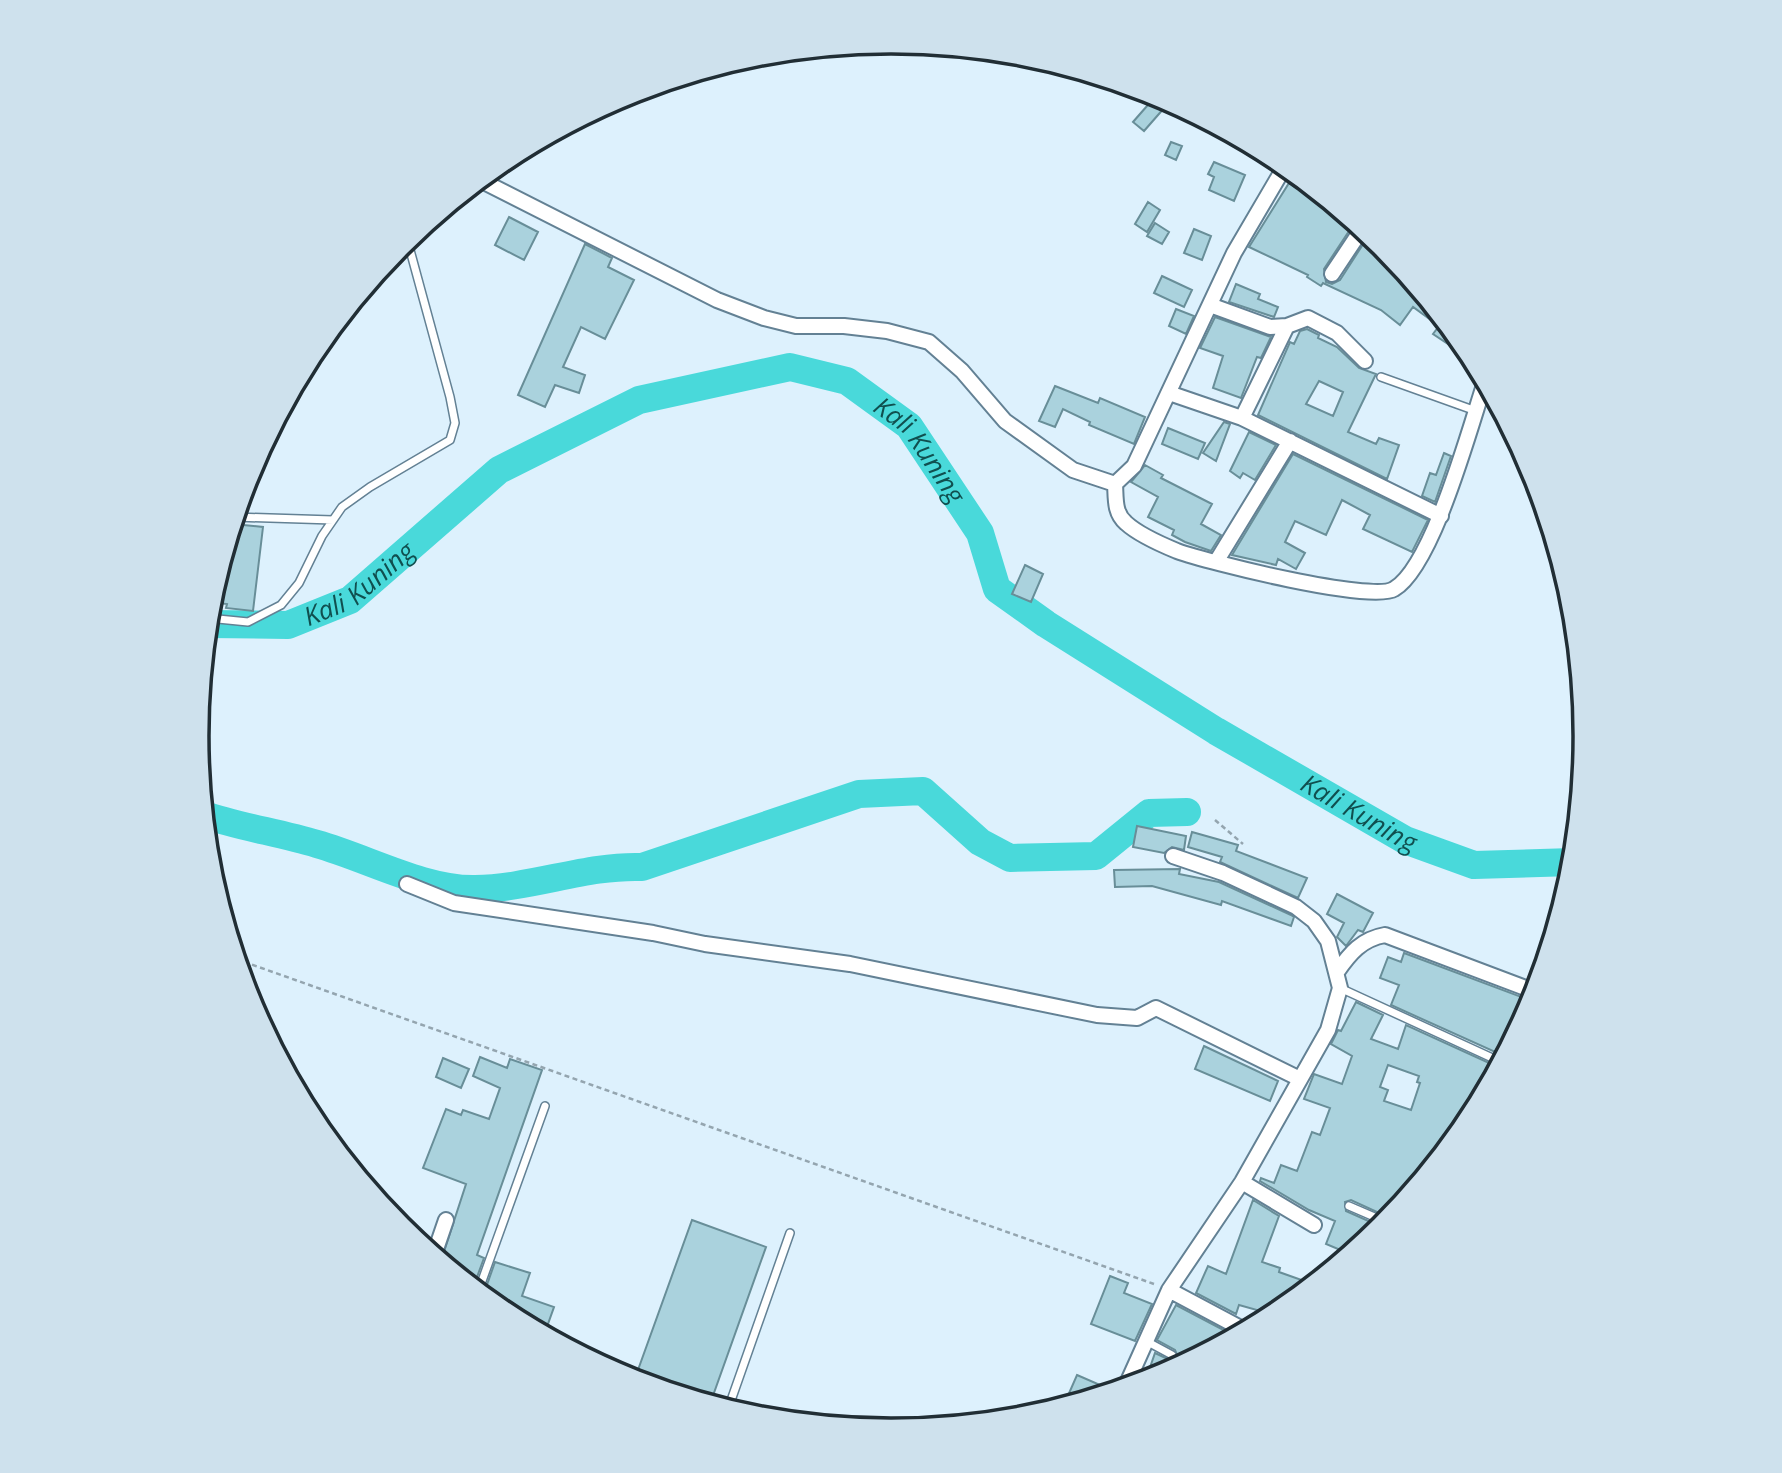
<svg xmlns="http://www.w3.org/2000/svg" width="1782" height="1473" font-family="'Open Sans',sans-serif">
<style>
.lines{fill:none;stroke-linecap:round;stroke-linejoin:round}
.river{stroke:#49d9da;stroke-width:28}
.building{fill:#aad2dd;stroke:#688e98;stroke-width:2;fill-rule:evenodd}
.service-casing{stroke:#638194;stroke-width:10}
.minor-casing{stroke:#638194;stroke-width:18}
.path{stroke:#94a5af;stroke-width:2.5;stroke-dasharray:5 3.5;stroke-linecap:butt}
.service{stroke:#fff;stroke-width:7}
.minor{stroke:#fff;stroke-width:14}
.labels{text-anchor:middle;stroke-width:7;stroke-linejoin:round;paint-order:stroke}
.water-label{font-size:26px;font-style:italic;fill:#104f4f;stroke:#ddf1fd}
.rim{fill:none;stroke:#212e35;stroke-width:3.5}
</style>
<rect width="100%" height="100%" fill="#ddf1fd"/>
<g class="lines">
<g class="river">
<path id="s1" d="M208 624 288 625 350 600 499 470 639 400 790 367 847 381 909 426 980 533 997 589 1046 624 1216 731 1405 840 1474 865 1573 862"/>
<path d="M204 815C241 827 280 833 317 844 367 858 424 890 475 889 533 888 586 865 642 867L859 794 923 791 980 842 1010 858 1096 856 1149 813 1187 812"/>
</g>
</g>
<path class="building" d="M1154 98 1165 107 1144 131 1133 122Z
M1171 142 1182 146 1176 160 1165 155Z
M1214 162 1245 175 1234 201 1209 190 1214 177 1208 174Z
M1302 180 1315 190 1312 195 1351 228 1324 269 1326 282 1332 284 1340 280 1369 235 1382 246 1469 351 1472 360 1433 334 1439 326 1413 307 1400 325 1381 310 1323 283 1321 286 1307 277 1308 275 1249 247 1289 183 1296 188Z
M1148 202 1160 210 1147 232 1135 224Z
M509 217 538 232 524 260 495 245Z
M1155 223 1169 232 1162 244 1147 236Z
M1194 229 1211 236 1202 260 1184 253Z
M585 244 612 258 608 267 634 280 605 339 581 327 563 367 585 375 579 393 555 385 545 407 518 395Z
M1162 276 1192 290 1184 307 1154 293Z
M1236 284 1260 294 1258 299 1278 307 1274 317 1229 302Z
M1176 309 1194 316 1186 334 1169 326Z
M1215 317 1271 337 1261 358 1257 357 1241 398 1213 388 1223 356 1200 348Z
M1307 329 1319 335 1318 338 1337 347 1359 368 1376 374 1348 432 1376 444 1379 438 1399 445 1387 479 1258 415 1290 342 1294 344 1300 331ZM1319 381 1343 392 1333 416 1306 404Z
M1055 386 1098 403 1100 398 1145 417 1134 444 1089 425 1090 422 1063 409 1055 427 1039 421Z
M1224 422 1230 424 1216 461 1203 453Z
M1168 428 1205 443 1198 459 1162 444Z
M1249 432 1276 445 1255 480 1243 473 1240 478 1230 471Z
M1444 453 1451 456 1435 502 1422 496 1430 473 1436 475Z
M1293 454 1428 520 1412 552 1363 529 1370 515 1342 500 1326 535 1295 521 1285 542 1305 553 1296 569 1278 559 1276 565 1232 555Z
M1145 465 1163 475 1161 478 1212 504 1201 524 1221 535 1211 551 1185 542 1172 535 1174 530 1148 517 1158 497 1131 482Z
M233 524 263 527 253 611 226 608 227 604 210 602Z
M1025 565 1043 574 1031 602 1012 594Z
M1137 826 1186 836 1184 850 1172 847 1164 853 1133 847Z
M1192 832 1238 845 1236 851 1307 878 1298 898 1220 862 1222 857 1188 847Z
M1180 869 1179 874 1219 882 1291 915 1294 917 1291 926 1222 901 1221 905 1152 886 1115 887 1114 870Z
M1337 894 1373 913 1363 932 1358 930 1346 946 1337 937 1344 923 1327 914Z
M1404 953 1532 1001 1504 1056 1391 1005 1399 985 1380 978 1388 957 1401 962Z
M1356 1002 1383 1015 1371 1039 1398 1049 1406 1025 1498 1067 1476 1108 1466 1104 1457 1130 1461 1132 1443 1153 1436 1151 1428 1172 1390 1218 1351 1200 1345 1202 1346 1211 1382 1227 1350 1254 1326 1244 1335 1221 1309 1210 1260 1181 1261 1178 1274 1183 1281 1165 1297 1171 1312 1132 1320 1135 1330 1108 1304 1099 1314 1074 1342 1084 1352 1056 1331 1044 1338 1030 1341 1031ZM1388 1065 1419 1076 1417 1082 1420 1083 1411 1110 1384 1101 1388 1090 1380 1087Z
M1204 1046 1278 1081 1270 1101 1195 1069Z
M480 1057 507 1068 510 1059 542 1070 477 1255 484 1258 473 1288 441 1261 466 1184 423 1168 446 1109 461 1115 463 1110 489 1119 500 1088 473 1076Z
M443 1058 469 1069 461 1088 436 1077Z
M1253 1200 1279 1216 1262 1262 1280 1268 1279 1272 1313 1284 1275 1315 1239 1305 1236 1314 1196 1293 1208 1266 1226 1274Z
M692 1220 766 1247 710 1404 634 1381Z
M495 1262 530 1273 522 1296 554 1307 544 1335 505 1314 483 1296Z
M1110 1276 1128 1283 1124 1293 1152 1304 1135 1341 1091 1324Z
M1176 1305 1235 1336 1145 1382 1155 1353 1172 1361 1178 1357 1175 1350 1157 1340Z
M1077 1375 1114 1391 1063 1407Z"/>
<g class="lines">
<g class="service-casing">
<path id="service" d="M1381 377 1476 411
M235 517 333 520
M208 618 248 622 281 605 299 583 322 536 342 507 370 487 450 440 455 423 450 397 407 239
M1340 988 1501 1062
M1349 1206 1386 1222
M478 1292 545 1106
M551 1338V1337
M1146 1341 1172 1355
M728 1409 790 1233"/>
</g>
<g class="minor-casing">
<path id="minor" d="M480 180 717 300 764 318 796 326H844L887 331 929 342 962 371 1005 421 1073 470 1115 484 1134 466 1234 253 1285 166
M1332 274 1362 229
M1210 305 1270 327 1287 326 1308 318 1337 333 1365 361
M1169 393 1242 418 1441 516
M1242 418 1287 326
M1115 484C1116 498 1114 513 1126 523 1139 535 1160 544 1177 551 1207 562 1372 603 1394 589 1433 566 1470 427 1485 382
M1216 562 1290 441
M407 884 454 903 653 933 705 944 850 964 1097 1015 1137 1018 1156 1008 1300 1079
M1337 972C1350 953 1362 939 1385 935L1536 992
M1242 1182 1314 1225
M434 1255 446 1220
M1169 1290 1246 1331
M1125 1388 1169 1290 1242 1182 1328 1030 1340 988 1328 941 1314 921 1296 907 1223 873 1173 856"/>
</g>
<path class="path" d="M1215 820 1243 844
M236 959 1154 1284"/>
<use href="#service" class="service"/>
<use href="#minor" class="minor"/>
</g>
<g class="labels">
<g class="water-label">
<text dy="9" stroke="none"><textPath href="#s1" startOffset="816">Kali Kuning</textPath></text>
<text dy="9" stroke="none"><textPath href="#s1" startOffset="163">Kali Kuning</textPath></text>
<text dy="9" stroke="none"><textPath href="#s1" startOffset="1404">Kali Kuning</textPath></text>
</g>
</g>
<path d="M0 0H1782V1473H0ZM209 736a682 682 0 1 1 1364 0a682 682 0 1 1-1364 0Z" fill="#cee1ed" fill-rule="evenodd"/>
<path class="rim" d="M209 736a682 682 0 1 1 1364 0a682 682 0 1 1-1364 0Z"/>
</svg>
